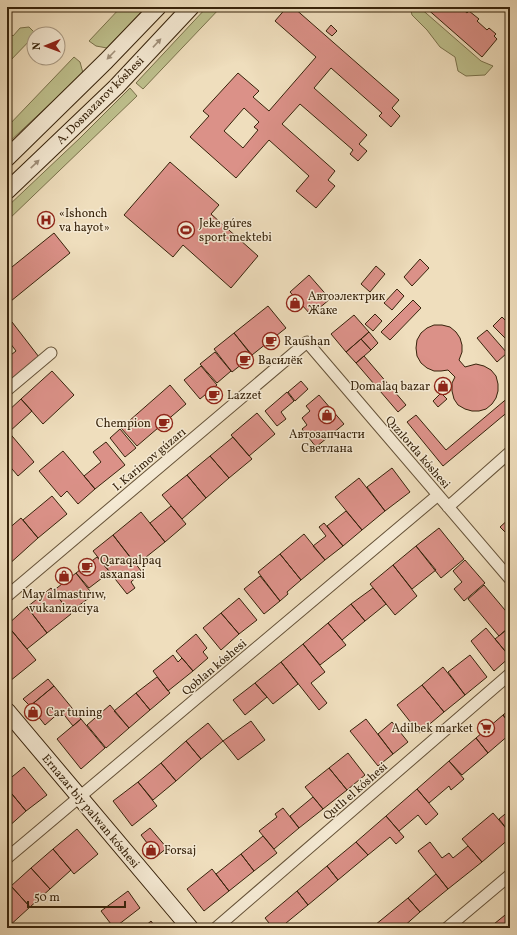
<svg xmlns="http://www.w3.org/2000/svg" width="517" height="935" font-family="Vollkorn,serif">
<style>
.green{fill:#bec08d;stroke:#7a724c}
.building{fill:#db9188;stroke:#37230b;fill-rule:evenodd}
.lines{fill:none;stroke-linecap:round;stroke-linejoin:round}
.street-casing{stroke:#655238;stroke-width:13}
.secondary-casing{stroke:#37230b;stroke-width:18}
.street{stroke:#f5ead4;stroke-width:11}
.secondary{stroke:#f5ead4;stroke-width:16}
.oneway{fill:#a0907a}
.labels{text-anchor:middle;stroke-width:3;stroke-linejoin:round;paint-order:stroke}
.street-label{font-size:12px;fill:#37230b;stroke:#f5ead4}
.poi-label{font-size:12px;fill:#37230b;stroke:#f5ead4;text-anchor:start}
</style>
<rect width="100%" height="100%" fill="#efdebd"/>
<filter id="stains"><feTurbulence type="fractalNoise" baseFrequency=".005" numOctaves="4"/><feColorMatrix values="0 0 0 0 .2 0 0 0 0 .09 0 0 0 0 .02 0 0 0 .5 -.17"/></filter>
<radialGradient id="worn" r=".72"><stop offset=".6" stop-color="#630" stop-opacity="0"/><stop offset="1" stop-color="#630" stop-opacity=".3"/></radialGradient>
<path class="green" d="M121 7H146L107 48 96 46 89 41Z
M207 7H221L143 89 136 83Z
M410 7H419L481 61 493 66 485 75 466 76 458 71 455 57 440 47 427 30 412 15Z
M29 27 36 34 7 64V30L13 36 20 28Z
M74 57 80 62 83 73 7 144V127Z
M130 88 137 96 7 221V207L80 138Z"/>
<path class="building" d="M287 7H293L399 100 392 108 400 116 391 127 379 116 382 113 331 68 314 88 367 135 359 144 367 151 358 161 350 154 353 150 300 104 282 124 335 171 328 180 335 186 316 208 296 191 309 176 269 140 236 178 190 137 209 116 203 111 238 73 259 91 253 97 269 111 316 57 275 21ZM244 108 259 122 254 127 258 130 243 148 224 131Z
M425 7H460L467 13 469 11 479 19 477 21 487 30 489 28 496 34 494 36 497 39 482 57Z
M331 25 337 31 332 36 326 31Z
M170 162 219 205 211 214 258 256 231 288 183 245 173 257 124 215Z
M54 233 70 253 11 301 7 296V271Z
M420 259 429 268 412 286 404 277Z
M376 266 385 274 370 292 361 284Z
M309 275 330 299 311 315 290 292Z
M397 289 404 296 392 310 384 303Z
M413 300 421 308 390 340 381 332Z
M268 306 286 328 252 355 234 333Z
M375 314 382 321 373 331 365 324Z
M354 315 369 332 346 352 331 334Z
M502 317 510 325V343L493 326Z
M12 322 39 357 11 380 7 375V358L16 351 7 339V327Z
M434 325H442L450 327 456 332 460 338 462 345V352L459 360 465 367 476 364 484 366 491 370 496 376 498 384V391L496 398 492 404 486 409 479 411H472L465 409 458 405 454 399 452 391V383L455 377 448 370 441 371H434L427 368 421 363 417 356 416 348 417 340 421 333 427 328Z
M487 330 507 353 497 362 477 338Z
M369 332 378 343 371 350 361 339Z
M234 333 252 356 232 372 214 349Z
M361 339 371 350 356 363 346 352Z
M215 352 231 371 217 383 200 364Z
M364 356 406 405 398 412 356 363Z
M201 366 217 385 200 399 184 380Z
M52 371 74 395 43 424 21 399Z
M301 381 308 389 295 401 288 392Z
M170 385 186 404 137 446 121 428Z
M287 392 294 401 281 412 286 419 277 426 265 411Z
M441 393 447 399 438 407 433 401Z
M319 395 344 424 316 447 302 429 307 425 302 418 310 411 306 406Z
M510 396V410L443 466 407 422 416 415 446 450Z
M21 399 32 411 9 432 7 430V412Z
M257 413 275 434 249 456 231 435Z
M120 429 136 448 125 457 110 438Z
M7 430 34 462 18 476 7 463Z
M233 437 252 459 229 478 210 456Z
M106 442 125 465 95 489 84 476 101 462 93 452Z
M63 451 95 489 78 504 67 491 61 497 39 471Z
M210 456 229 478 206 498 187 475Z
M392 468 410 492 385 511 367 487Z
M187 475 206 498 182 519 162 495Z
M359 478 385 511 362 530 335 497Z
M52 496 67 514 38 538 23 520Z
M171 506 186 524 165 542 150 523Z
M346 511 362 530 343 546 327 526Z
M141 512 165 542 136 565 113 535Z
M21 518 38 538 7 566V530Z
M510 518V537L500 527Z
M324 523 343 546 325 560 313 546 326 536 319 527Z
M439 528 464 559 441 578 416 546Z
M304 534 325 560 301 580 280 554Z
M113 535 142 572 131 582 135 588 127 594 93 551Z
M416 546 436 570 412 589 393 565Z
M280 554 301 580 287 592 288 594 280 601 258 572Z
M97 557 110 572 89 588 76 573Z
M465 560 485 583 464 601 454 589 462 582 453 571Z
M393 565 417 596 395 615 370 584Z
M76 573 93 595 70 612 53 591Z
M260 576 280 601 264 614 244 589Z
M484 585 510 616V626L499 636 468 599Z
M51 588 71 614 47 633 27 607Z
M373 588 386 604 365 621 351 604Z
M239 598 257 620 239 634 221 613Z
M351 604 365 621 342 640 328 623Z
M27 607 47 633 27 649 7 625Z
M221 613 239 634 221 650 203 628Z
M328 623 346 645 320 665 303 644Z
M7 625 36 660 10 681 7 677Z
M510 627V657L495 639Z
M486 628 510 657 494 671 471 641Z
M196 634 207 648 203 652 208 658 193 671 176 651Z
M303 644 325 672 311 683 327 703 319 710 281 662Z
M173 655 178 662 182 658 193 671 168 691 153 671Z
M470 655 487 677 465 695 448 672Z
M281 662 298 684 273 704 255 683Z
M443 667 465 695 444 712 422 685Z
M157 677 170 693 150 710 136 693Z
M48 679 54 686 30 706 23 699Z
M255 683 267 697 245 715 233 700Z
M422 685 444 712 419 733 397 705Z
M54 686 81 719 73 726 61 711 45 725 30 706Z
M136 693 150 710 129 728 114 711Z
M110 705 129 728 106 748 87 725Z
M510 709V724L503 715Z
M503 715 510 724V734L488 753 476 738Z
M81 719 105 748 81 769 57 739Z
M366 719 393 754 378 766 350 731Z
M251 721 265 740 238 760 223 741Z
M392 722 408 742 393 754 378 734Z
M208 723 223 741 201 759 186 741Z
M476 738 488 753 462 775 449 761Z
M186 741 201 759 176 781 161 763Z
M348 753 365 775 347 790 329 768Z
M449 761 464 779 451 790 449 786 429 803 417 789Z
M161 763 176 781 153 800 138 782Z
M24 767 47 795 26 811 7 788V781Z
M329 768 347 790 323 809 305 787Z
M138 782 157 806 132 826 113 801Z
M7 788 26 811 7 828Z
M417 789 438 814 426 825 418 815 399 831 386 816Z
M313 797 323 809 299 828 290 816Z
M283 808 299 828 274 849 259 831 277 817 275 814Z
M510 810V833L499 819Z
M493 813 510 833V838L482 862 462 839Z
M386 816 404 837 396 844 390 837 368 855 356 842Z
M150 828 167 848 157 856 141 835Z
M77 829 98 854 74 874 53 849Z
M263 836 277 853 254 871 241 854Z
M356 842 368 855 338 880 327 866Z
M430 842 442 858 449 853 453 858 468 846 482 862 448 889 418 851Z
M53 849 71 870 50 889 31 868Z
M241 854 254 871 229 891 216 874Z
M327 866 338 880 308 905 297 891Z
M31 868 50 889 30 907 11 886Z
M212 869 229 891 204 911 187 889Z
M436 874 448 889 420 912 408 898Z
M11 886 30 907 7 928V890Z
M128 891 140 908 114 928 101 911Z
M297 891 308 905 280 928H273L265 918Z
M408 898 420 912 402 928H377L375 925Z
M510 911V928H489Z
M151 921 156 928H143Z"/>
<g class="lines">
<g class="street-casing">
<path id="street" d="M7 390 51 353
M448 507 510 452
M7 596 307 342 510 579
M7 858 438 495
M216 928 510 674
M447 928 510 875"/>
</g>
<g class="secondary-casing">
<path id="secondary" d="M7 158 106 61 158 7
M7 191 116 87 191 7
M7 711 190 928"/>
</g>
<use href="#street" class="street"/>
<use href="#secondary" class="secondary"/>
</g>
<defs><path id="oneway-solid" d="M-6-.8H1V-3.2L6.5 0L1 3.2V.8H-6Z"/></defs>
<g class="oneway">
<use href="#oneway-solid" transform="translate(157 43) rotate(-47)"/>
<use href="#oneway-solid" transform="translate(111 55) rotate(134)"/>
<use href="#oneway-solid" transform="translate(35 164) rotate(-44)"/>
</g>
<defs>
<g id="hospital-ring" transform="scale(0.9)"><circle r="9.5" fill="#f5ead4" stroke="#8f2418" stroke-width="1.5"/><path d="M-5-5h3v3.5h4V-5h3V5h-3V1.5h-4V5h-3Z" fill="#8f2418"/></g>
<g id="stadium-ring" transform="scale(0.9)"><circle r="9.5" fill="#f5ead4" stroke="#8f2418" stroke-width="1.5"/><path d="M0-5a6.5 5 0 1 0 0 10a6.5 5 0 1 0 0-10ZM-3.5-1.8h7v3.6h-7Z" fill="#8f2418"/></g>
<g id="shop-ring" transform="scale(0.9)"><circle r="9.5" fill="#f5ead4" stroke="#8f2418" stroke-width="1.5"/><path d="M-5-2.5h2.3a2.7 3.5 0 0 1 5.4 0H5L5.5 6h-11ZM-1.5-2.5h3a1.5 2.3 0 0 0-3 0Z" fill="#8f2418"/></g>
<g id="cafe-ring" transform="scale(0.9)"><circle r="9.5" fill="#f5ead4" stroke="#8f2418" stroke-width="1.5"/><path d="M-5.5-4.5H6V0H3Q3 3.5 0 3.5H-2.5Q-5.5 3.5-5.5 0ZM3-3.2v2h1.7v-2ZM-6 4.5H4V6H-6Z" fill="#8f2418"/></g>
<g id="supermarket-ring" transform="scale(0.9)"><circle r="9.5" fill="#f5ead4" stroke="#8f2418" stroke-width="1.5"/><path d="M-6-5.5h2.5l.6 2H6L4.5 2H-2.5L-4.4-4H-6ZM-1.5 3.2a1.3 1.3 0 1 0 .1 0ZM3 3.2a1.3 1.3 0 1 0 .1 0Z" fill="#8f2418"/></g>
</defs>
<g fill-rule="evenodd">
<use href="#hospital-ring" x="46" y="220"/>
<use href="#stadium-ring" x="186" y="230"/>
<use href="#shop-ring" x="295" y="303"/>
<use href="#cafe-ring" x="271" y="341"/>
<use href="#cafe-ring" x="245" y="360"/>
<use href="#shop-ring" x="443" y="386"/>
<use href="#cafe-ring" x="214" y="395"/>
<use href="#shop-ring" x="327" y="415"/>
<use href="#cafe-ring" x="164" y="423"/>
<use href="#cafe-ring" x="87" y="567"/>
<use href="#shop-ring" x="64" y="576"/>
<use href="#shop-ring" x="33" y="712"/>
<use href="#supermarket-ring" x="486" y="728"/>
<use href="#shop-ring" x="151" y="850"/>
</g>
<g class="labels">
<g class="street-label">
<text transform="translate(100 100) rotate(-45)" y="4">A. Dosnazarov kóshesi</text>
<text transform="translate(418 452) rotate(49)" y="4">Qızılorda kóshesi</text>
<text transform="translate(149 459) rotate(-40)" y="4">I. Karimov gúzarı</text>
<text transform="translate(214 667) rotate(-40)" y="4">Qoblan kóshesi</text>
<text transform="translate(355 791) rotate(-41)" y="4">Qutlı el kóshesi</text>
<text transform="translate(91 811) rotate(50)" y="4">Ernazar biy palwan kóshesi</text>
</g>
<g class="poi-label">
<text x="59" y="217">«Ishonch<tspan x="59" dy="14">va hayot»</tspan></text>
<text x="199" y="227">Jeke gúres<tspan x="199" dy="14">sport mektebi</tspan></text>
<text x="308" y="300">Автоэлектрик<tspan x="308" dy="14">Жаке</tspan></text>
<text x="284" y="345">Raushan</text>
<text x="258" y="364">Василёк</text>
<text x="430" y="390" text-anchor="end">Domalaq bazar</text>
<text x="227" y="399">Lazzet</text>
<text x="151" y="427" text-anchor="end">Chempion</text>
<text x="327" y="438" text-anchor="middle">Автозапчасти<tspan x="327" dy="14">Светлана</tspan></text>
<text x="100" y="564">Qaraqalpaq<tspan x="100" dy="14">asxanasi</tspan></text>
<text x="64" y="598" text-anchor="middle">May almastırıw,<tspan x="64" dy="14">vukanizaciya</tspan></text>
<text x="46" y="716">Car tuning</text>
<text x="473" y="732" text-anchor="end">Adilbek market</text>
<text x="164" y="854">Forsaj</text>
</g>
</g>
<rect width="517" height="935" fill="none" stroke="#efdebd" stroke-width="24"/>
<rect x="8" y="8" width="501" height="919" fill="none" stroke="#37230b" stroke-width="2"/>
<rect x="12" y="12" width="493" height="911" fill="none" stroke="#37230b"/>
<g transform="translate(46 46) rotate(269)"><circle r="19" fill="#f5ead4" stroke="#a99a84"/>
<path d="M0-3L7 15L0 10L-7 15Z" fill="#8f2418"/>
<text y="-6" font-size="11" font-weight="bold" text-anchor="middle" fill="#37230b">N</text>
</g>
<path d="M28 901v6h97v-6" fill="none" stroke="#37230b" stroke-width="2"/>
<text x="34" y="901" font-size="12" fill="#37230b" stroke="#f5ead4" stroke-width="3" paint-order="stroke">50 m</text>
<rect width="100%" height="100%" filter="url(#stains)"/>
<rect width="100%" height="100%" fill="url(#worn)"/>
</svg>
